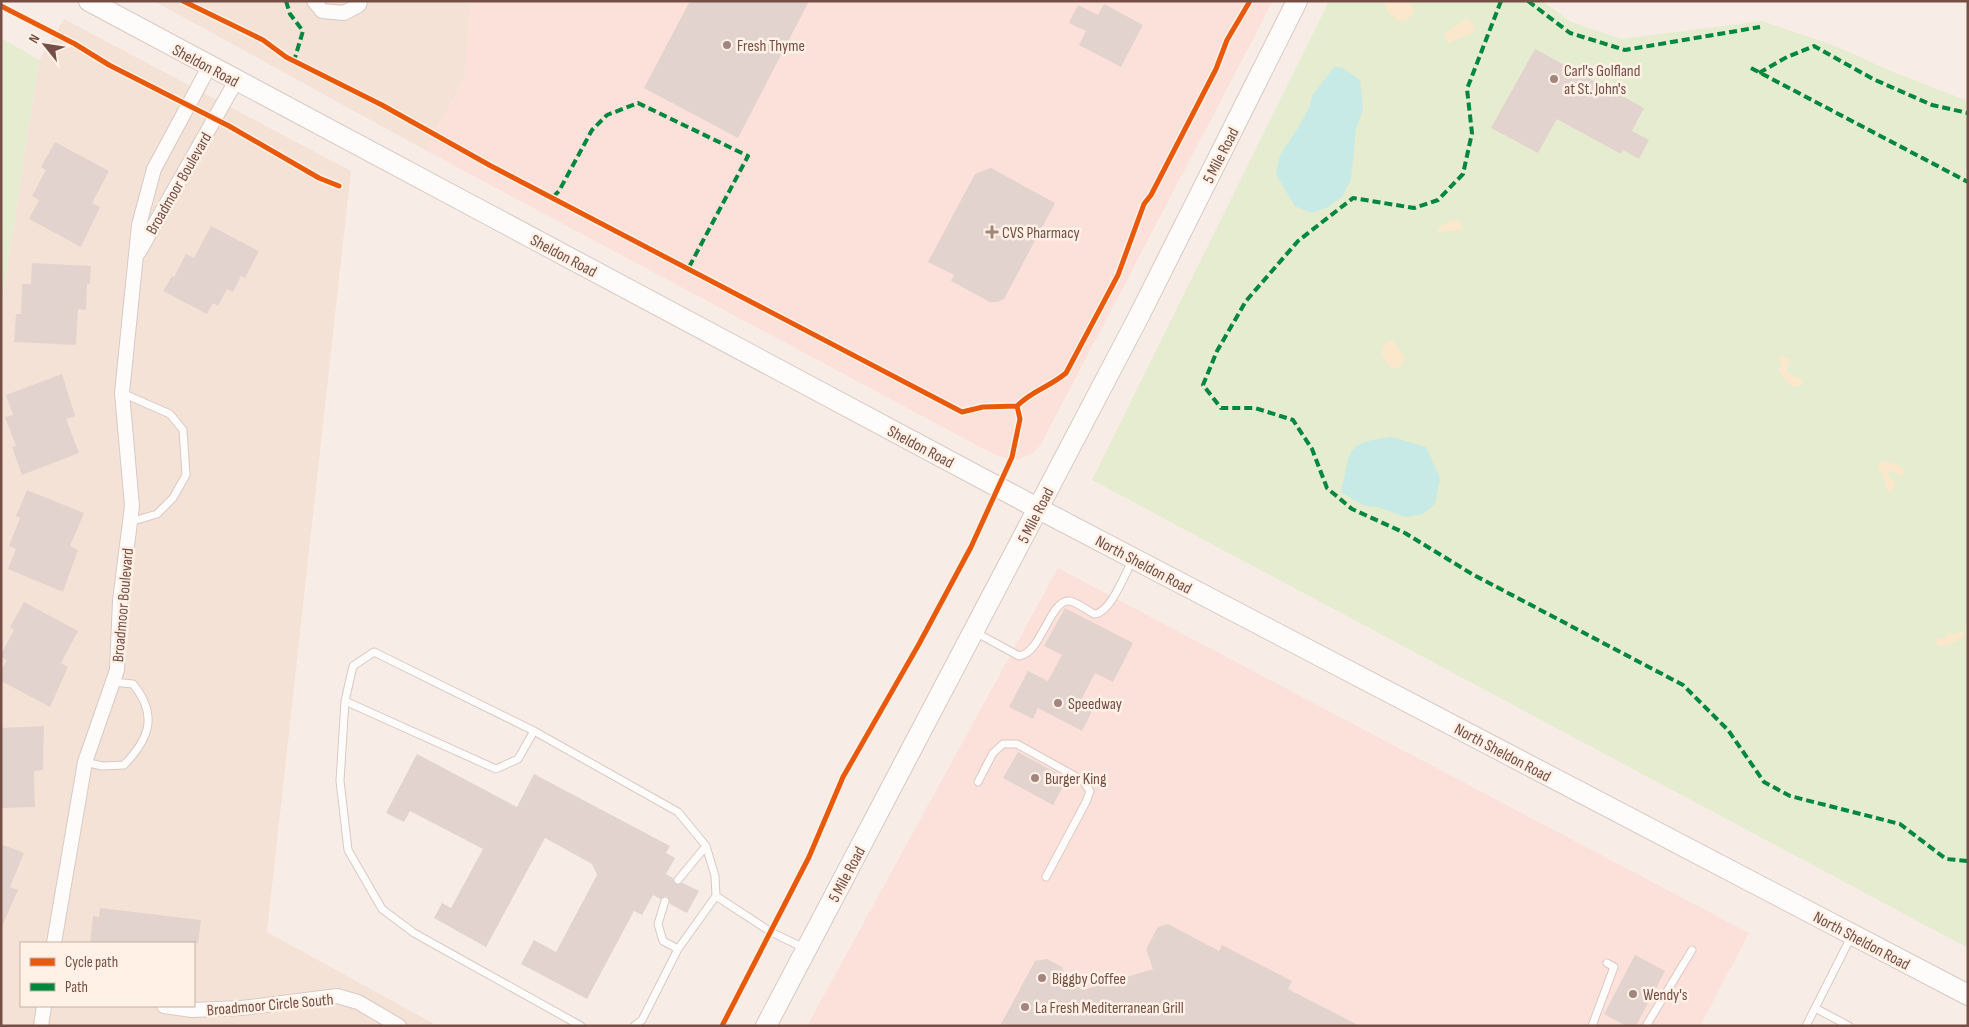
<svg xmlns="http://www.w3.org/2000/svg" width="1969" height="1027" font-family="'Sofia Sans Condensed',sans-serif">
<style>
.residential{fill:#f5e2d7;fill-rule:evenodd}
.commercial{fill:#fbe1da}
.green{fill:#e5eccf}
.sand{fill:#fbe8cc}
.water{fill:#c7eae7}
.building{fill:#e3d3ce}
.lines{fill:none;stroke-linecap:round;stroke-linejoin:round}
.lane-casing{stroke:#d8c9c4;stroke-width:9}
.street-casing{stroke:#d8c9c4;stroke-width:16}
.secondary-casing{stroke:#d7c8c2;stroke-width:22}
.lane{stroke:#fefcfb;stroke-width:7}
.street{stroke:#fefcfb;stroke-width:14}
.secondary{stroke:#fefcfb;stroke-width:20}
.quiet{stroke:#00873e;stroke-width:4;stroke-dasharray:8 4;stroke-linecap:butt}
.cycleway-casing{stroke:#fff1e6;stroke-width:8}
.cycleway{stroke:#e8590c;stroke-width:5}
.poi-dot{fill:#a2867d;stroke:#fff1e6;stroke-width:2}
.labels{text-anchor:middle;stroke-width:5;stroke-linejoin:round;paint-order:stroke}
.poi-label{font-size:16px;fill:#754e45;stroke:#fff1e6;text-anchor:start}
.street-label{font-size:16px;fill:#754e45;stroke:#fff1e6}
</style>
<rect width="100%" height="100%" fill="#f7ede6"/>
<path class="residential" d="M154 1H470L465 77 425 150Z
M64 19 351 171 267 932 438 1026H1V309L39 60ZM21 943H194V1006H21Z"/>
<path class="commercial" d="M470 1H1273L1040 446 1032 454 1015 460 995 455 425 150 465 77Z
M1058 568 1749 933 1700 1026H807Z"/>
<path class="green" d="M1329 1H1543L1571 22 1621 39 1762 21 1833 45 1893 72 1968 101V948L1092 480Z
M1 38 39 60 1 309Z"/>
<path class="sand" d="M1385 1H1406L1413 6 1414 13 1405 21H1398L1387 11Z
M1467 18 1472 22 1475 29 1472 34 1448 43 1444 34Z
M1453 220 1461 221 1462 230 1438 232 1439 227Z
M1388 341H1393L1405 357 1400 367 1392 368C1383 361 1377 348 1388 341Z
M1781 356 1790 359 1786 371 1795 377 1801 378 1802 383 1798 387 1791 386 1778 371 1782 362 1778 359Z
M1880 462H1892L1903 468 1904 473 1901 476 1891 471 1888 472V475L1895 482V486L1888 493 1882 473 1878 469Z
M1963 630 1964 634C1961 642 1949 643 1941 647L1936 643 1937 637 1943 639 1948 633 1956 634Z"/>
<path class="water" d="M1334 67 1343 68 1360 80 1363 110 1356 129 1351 179 1342 197 1328 207 1312 213 1295 206 1276 174 1280 155 1298 128 1310 106 1312 96Z
M1392 437 1426 447 1440 478 1435 504 1423 514 1405 517 1378 507 1365 506 1341 492C1352 451 1342 443 1392 437Z"/>
<path class="building" d="M690 1H809L738 138 644 88Z
M1104 4 1143 25 1121 67 1079 45 1086 31 1069 23 1078 5 1098 15Z
M1535 49 1644 108 1632 131 1649 140 1639 159 1623 150 1621 154 1557 119 1538 153 1491 128Z
M55 142 109 171 92 203 100 207 81 247 29 219 39 200 32 196 46 170 41 167Z
M991 168 1055 203 1004 299 997 302H990L951 281 954 275 928 262 975 174Z
M211 226 259 251 245 278 241 276 233 292 227 289 218 306 213 303 207 314 163 291 172 276 174 277 186 254 194 258Z
M32 263 91 266 90 284H87L86 310 78 309 76 345 14 342 16 314H21L22 284H31Z
M62 374 75 416 66 419 79 453 22 475 12 447 16 446 5 417 13 415 6 395Z
M27 490 84 513 70 546 78 550 63 592 8 569 16 549 9 546 20 518 16 516Z
M24 602 78 631 61 663 68 667 50 707 1 681V671L7 660 1 657V654L14 630 10 627Z
M1065 608 1133 643 1113 682 1095 673 1082 698 1095 705 1082 731 1038 708 1033 719 1009 707 1028 671 1048 681 1062 655 1044 646Z
M44 726 43 770 34 771 35 807 1 808V728Z
M1018 752 1067 779 1053 805 1003 778Z
M417 754 517 807 534 774 670 846 666 853 675 858 666 874 673 878 675 884 683 883 699 891 687 913 670 904 667 896 660 899 653 895 642 915 634 911 587 999 521 964 534 940 556 952 597 875 592 864 545 838 486 947 434 918 442 903 451 908 483 849 410 811 404 822 386 813Z
M1 844 24 853 10 887 18 890 1 929Z
M100 908 201 920 198 943H90L93 916 99 917Z
M1168 924 1219 951 1222 945 1292 981 1288 989 1360 1026H1000L1035 961 1047 959 1062 967 1067 981 1083 990 1153 969 1146 949 1158 927Z
M1635 955 1665 971 1636 1026H1626L1604 1014Z"/>
<g class="lines">
<g class="lane-casing">
<path id="lane" d="M122 393 170 414 183 430 186 475 173 498 157 514 130 522
M975 632 1019 656C1042 653 1050 598 1070 601 1078 603 1087 610 1094 614 1110 614 1125 574 1132 561
M345 701 496 769 518 759 534 731
M85 762 102 766 124 765C150 738 158 715 133 684L113 682
M978 782 993 753 1003 744H1017L1082 780 1090 791 1086 802 1046 877
M678 880 706 846
M716 896 771 932 806 949
M665 901 658 924 663 941 678 949
M1815 1008 1849 1026
M581 1026 414 933 382 909 348 850 340 781 345 701 353 666 374 652 534 731 678 812 706 846 715 876 716 896 678 949 642 1020 634 1026
M1592 1026 1614 967 1607 963
M1646 1026 1692 950
M1806 1026 1852 935"/>
</g>
<g class="street-casing">
<path id="street" d="M314 1 322 11 344 13 359 5 360 1
M139 252 236 81
M54 943 85 762 117 670 120 601 132 506 122 393 139 225 154 169 209 67
M164 1006 192 1010 242 1008 337 996 358 1002 399 1026
M41 1026 44 1006"/>
</g>
<g class="secondary-casing">
<path id="secondary" d="M89 1 1039 509 1968 995
M766 1026 1138 318 1297 1"/>
</g>
<use href="#lane" class="lane"/>
<use href="#street" class="street"/>
<use href="#secondary" class="secondary"/>
<path class="quiet" d="M286 1 290 14 303 31 294 61
M1501 1 1467 89 1472 133 1463 174 1438 200 1414 208 1353 198 1298 241 1246 301 1217 351 1203 385 1221 408H1255L1293 420 1312 449 1327 488 1352 509 1405 533 1472 574 1683 685 1728 730 1764 782 1790 796 1900 824 1946 859 1968 861
M1528 1 1570 33 1625 50 1760 27
M1751 68 1968 182
M1759 73 1787 57 1814 46 1873 79 1932 105 1968 113
M553 197 559 191 592 130 607 115 638 103 748 156 688 269"/>
<g class="cycleway-casing">
<path id="cycleway" d="M183 1 263 40 286 57 382 105 491 166 962 412 983 407 1017 406C1033 390 1048 388 1066 373L1118 275 1144 204 1151 195 1216 69 1227 40 1250 1
M1 6 75 44 109 65 229 126 319 178 339 186
M722 1026 809 857 843 777 919 644 971 547 1012 457 1020 419 1017 406"/>
</g>
<use href="#cycleway" class="cycleway"/>
</g>
<g class="poi-dot">
<circle cx="727" cy="45" r="5"/>
<circle cx="1554" cy="79" r="5"/>
<path d="M989.5 224.5h5v5h5v5h-5v5h-5v-5h-5v-5h5z"/>
<circle cx="1058" cy="703" r="5"/>
<circle cx="1035" cy="778" r="5"/>
<circle cx="1042" cy="978" r="5"/>
<circle cx="1633" cy="994" r="5"/>
<circle cx="1025" cy="1007" r="5"/>
</g>
<g class="labels">
<g class="poi-label">
<text x="737" y="51">Fresh Thyme</text>
<text x="1564" y="76">Carl's Golfland<tspan x="1564" dy="18">at St. John's</tspan></text>
<text x="1002" y="238">CVS Pharmacy</text>
<text x="1068" y="709">Speedway</text>
<text x="1045" y="784">Burger King</text>
<text x="1052" y="984">Biggby Coffee</text>
<text x="1643" y="1000">Wendy's</text>
<text x="1035" y="1013">La Fresh Mediterranean Grill</text>
</g>
<g class="street-label">
<text transform="translate(206 65) rotate(28)" y="6">Sheldon Road</text>
<text transform="translate(1220 155) rotate(-63)" y="6">5 Mile Road</text>
<text transform="translate(178 183) rotate(-60)" y="6">Broadmoor Boulevard</text>
<text transform="translate(564 255) rotate(28)" y="6">Sheldon Road</text>
<text transform="translate(921 446) rotate(28)" y="6">Sheldon Road</text>
<text transform="translate(1035 515) rotate(-63)" y="6">5 Mile Road</text>
<text transform="translate(1144 564) rotate(28)" y="6">North Sheldon Road</text>
<text transform="translate(122 605) rotate(-85)" y="6">Broadmoor Boulevard</text>
<text transform="translate(1503 752) rotate(28)" y="6">North Sheldon Road</text>
<text transform="translate(846 874) rotate(-62)" y="6">5 Mile Road</text>
<text transform="translate(1862 940) rotate(28)" y="6">North Sheldon Road</text>
<text transform="translate(270 1004) rotate(-5)" y="6">Broadmoor Circle South</text>
</g>
</g>
<rect width="1969" height="1027" fill="none" stroke="#754e45" stroke-width="5"/>
<rect x="20" y="942" width="175" height="65" fill="#fff1e6" stroke="#c8b0a6"/>
<rect x="30" y="958" width="25" height="8" fill="#e8590c" stroke="#c8b0a6"/>
<text x="65" y="967" font-size="15" fill="#754e45">Cycle path</text>
<rect x="30" y="983" width="25" height="8" fill="#00873e" stroke="#c8b0a6"/>
<text x="65" y="992" font-size="15" fill="#754e45">Path</text>
<g transform="translate(45 45) rotate(300)" stroke="#fff1e6" stroke-width="4" paint-order="stroke">
<path d="M0-4L9 19L0 12L-9 19Z" fill="#754e45"/>
<text y="-8" font-size="14" font-weight="bold" text-anchor="middle" fill="#754e45">N</text>
</g>
</svg>
